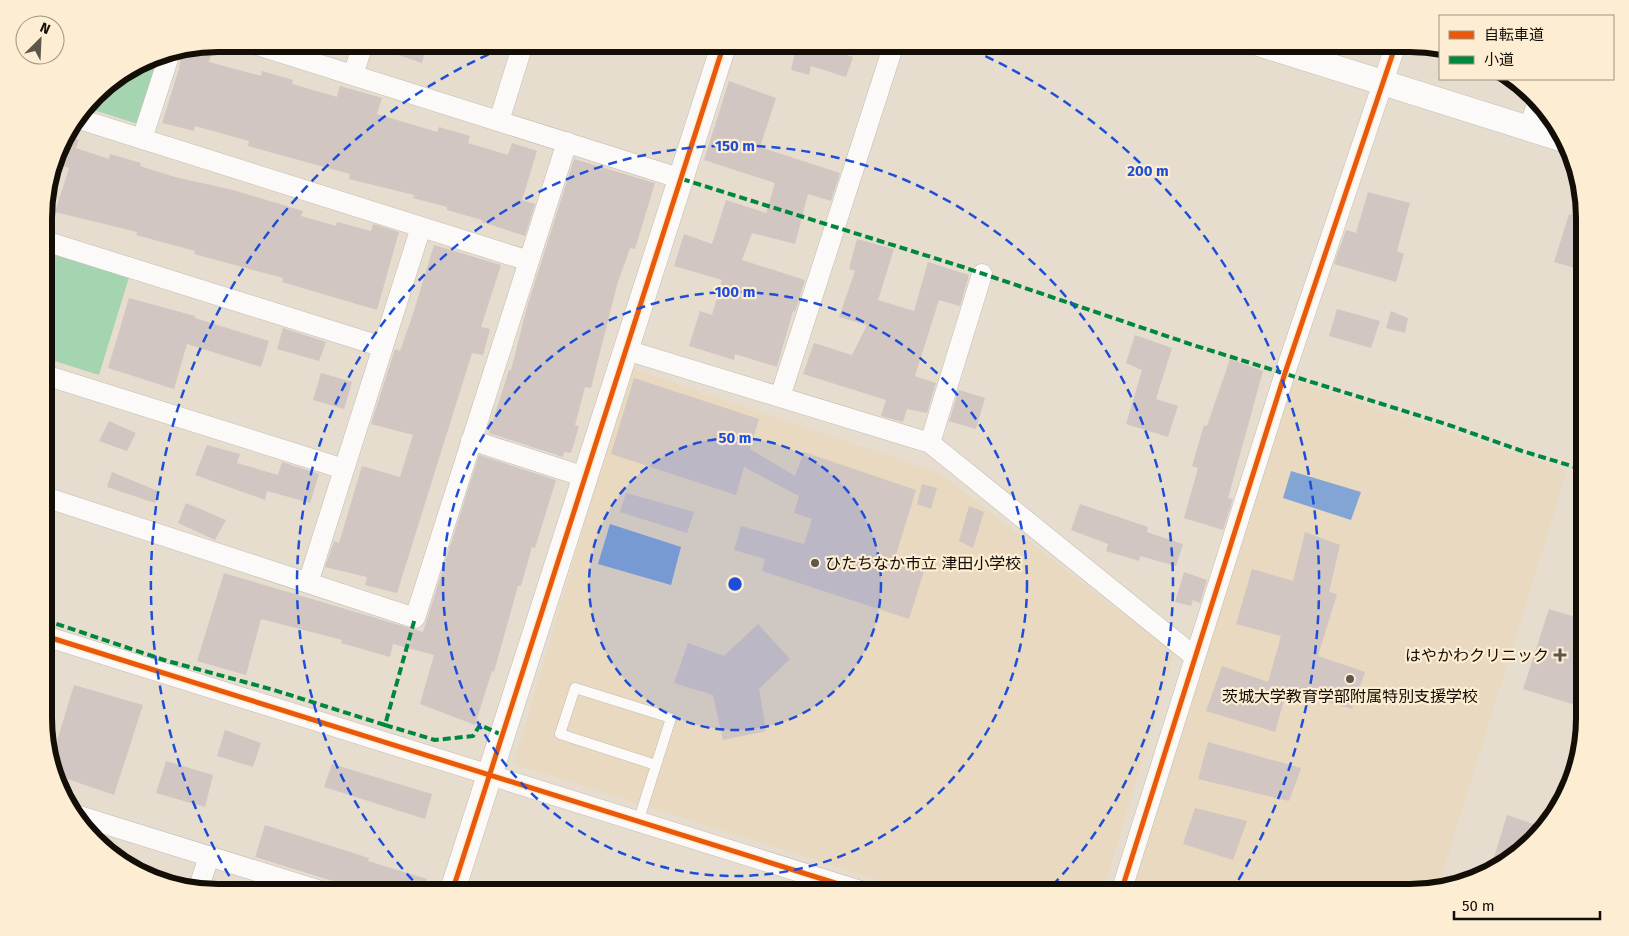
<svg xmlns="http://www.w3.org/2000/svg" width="1629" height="936" font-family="'Fira Sans','Noto Sans JP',sans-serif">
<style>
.built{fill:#e8d9c0}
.green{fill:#a5d4b1}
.water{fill:#83a5d5}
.building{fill:#d1c6c2}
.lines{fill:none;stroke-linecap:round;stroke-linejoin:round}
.service-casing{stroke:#c2bcb0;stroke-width:11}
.minor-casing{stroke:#c2bcb0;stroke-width:21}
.tertiary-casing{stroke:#c2bcb0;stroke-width:26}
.service{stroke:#fbfaf8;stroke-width:10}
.minor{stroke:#fbfaf8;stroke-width:20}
.tertiary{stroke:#fbfaf8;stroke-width:25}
.quiet{stroke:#00873e;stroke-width:4;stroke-dasharray:8 4;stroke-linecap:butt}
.cycleway-casing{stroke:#fdedd2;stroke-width:8}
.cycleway{stroke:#e8590c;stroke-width:5}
.ring{fill:none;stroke:#1d4ed8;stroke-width:2.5;stroke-dasharray:9 6}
.poi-dot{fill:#5d564c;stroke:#fdedd2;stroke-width:2}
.labels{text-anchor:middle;stroke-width:4.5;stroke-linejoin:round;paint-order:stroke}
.poi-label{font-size:16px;fill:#130e06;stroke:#fdedd2;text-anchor:start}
.rim{fill:none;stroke:#130e06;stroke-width:6}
.centre{fill:#1d4ed8;stroke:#fdedd2;stroke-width:2.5}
.ring-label{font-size:15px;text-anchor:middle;font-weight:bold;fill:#1d4ed8;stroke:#fdedd2;stroke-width:4.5;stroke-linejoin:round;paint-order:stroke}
</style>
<rect width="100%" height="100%" fill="#e6ddcf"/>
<path class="built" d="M630 368 939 473 1174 653 1103 892H917L514 764Z
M1292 380 1567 471 1438 887 1421 892H1130Z"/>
<path class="green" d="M159 56 138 124 87 108 103 87 152 57Z
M45 248 130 274 99 375 45 358Z"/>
<path class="water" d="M1291 471 1361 492 1351 520 1283 498Z
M610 524 681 547 671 585 598 564Z"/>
<path class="building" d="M375 44H427L422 63 374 47Z
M797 44H844L841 53 853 57 846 77 811 66 809 75 791 70Z
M202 47 212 50 209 62 261 76 262 71 293 80 292 84 337 97 340 86 382 98 377 114 437 132 439 127 470 136 468 143 508 155 512 143 537 151 522 200 535 204 525 236 482 222V220L447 210V207L413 198 414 195 349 179 350 174 248 146 249 141 195 126 194 131 162 123 179 69 182 51Z
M729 81 776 98 760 147 840 173 831 201 808 194 795 244 752 233 742 260 805 280 795 312 793 311 777 367 735 354 734 360 689 346 700 311 712 315 722 280 674 266 684 234 712 244 726 200 766 213 775 183 704 160Z
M66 136 79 140 76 148 109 159 110 154 141 163 140 166 175 177 233 190 303 211 301 216 336 226 337 222 371 231 373 224 399 232 377 310 282 282 283 278 194 254 195 251 136 235 137 232 55 212 69 168 55 163Z
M574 159 655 183 635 249 630 248 617 285 591 388 585 387 575 425 579 426 571 453 564 452 563 457 489 433 509 370H511L527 307Z
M1368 192 1410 203 1397 251 1404 254 1396 282 1334 264 1346 230 1356 233Z
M1569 214 1585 219V271L1554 262Z
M857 239 894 249 878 300 914 311 928 262 969 275 960 306 939 300 915 376 936 383 927 413 907 409 903 422 881 416 886 400 803 374 814 343 852 355 867 325 839 317 855 271 849 269Z
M434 245 501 265 481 327 490 329 483 355 472 353 397 593 365 585 367 577 325 567 334 541 339 543 362 466 400 477 413 435 371 424 395 349 400 351 413 314Z
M129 298 195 316V318L269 341 261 367 187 344 174 389 108 368Z
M1337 309 1380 321 1371 348 1329 336Z
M1391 311 1408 318 1405 333 1386 328Z
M283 328 326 342 319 361 277 349Z
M1135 335 1172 348 1156 399 1178 406 1168 437 1126 424 1142 370 1126 363Z
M1230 359 1263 371 1228 498 1233 499 1223 530 1184 518 1198 468 1192 466 1204 425 1207 426Z
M321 373 352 382 344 409 313 400Z
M634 378 759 419 750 449 795 476 804 452 916 490 895 558 925 568 909 619 762 571 765 559 734 550 741 526 804 544 812 519 794 513 799 496 744 467 736 495 611 454Z
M959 390 985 398 976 429 949 421Z
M109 421 136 433 127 451 99 441Z
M207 445 240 454 237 463 278 475 282 462 319 474 310 503 267 491 265 500 195 475Z
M479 455 556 480 535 548 532 547 521 586H518L494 672 492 671 475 725 420 704 434 655 393 644 390 657 341 643 342 640 261 619 246 675 197 661 224 573 423 632Z
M112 472 160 492 155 503 107 487Z
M922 484 937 488 931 509 917 504Z
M626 493 694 512 687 533 620 512Z
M186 503 226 520 215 540 178 523Z
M1080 504 1148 527 1147 532 1183 544 1176 566 1140 556 1139 561 1106 551 1108 544 1071 530Z
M969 506 984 512 973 548 959 541Z
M1305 532 1340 545 1329 592 1337 594 1318 656 1365 672 1352 709 1287 690 1275 732 1206 711 1222 666 1268 682 1281 636 1236 624 1252 569 1293 581Z
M1184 572 1207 580 1200 603 1193 600 1191 606 1175 602Z
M1549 609 1585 620V708L1523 689Z
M758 624 790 659 759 689 766 731 723 740 713 695 674 683 688 643 724 656Z
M74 685 143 705 114 795 59 776 52 757Z
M225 730 261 743 253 767 217 756Z
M1208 742 1301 768 1289 801 1198 779Z
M166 761 213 775 205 807 156 793Z
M332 764 432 794 425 819 324 787Z
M1195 808 1247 821 1233 860 1183 844Z
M1507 815 1540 826 1498 869 1490 871Z
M265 825 369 858 368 861 427 879 424 892H368L255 857Z"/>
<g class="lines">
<g class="service-casing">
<path id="service" d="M638 822 671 718 575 688 560 734 656 765"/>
</g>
<g class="minor-casing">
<path id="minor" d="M254 44 682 179
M353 75 363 44
M79 119 529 261
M499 121 523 44
M1529 129 1537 104
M142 139 170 53
M45 241 383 347
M626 350 930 443 1195 657
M45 375 344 469
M780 397 894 44
M471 440 585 477
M930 443 982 274
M45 497 415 618 567 142
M308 583 421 227
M45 636 864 892
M73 814 324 892
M199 887 209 856
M1121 892 1285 373 1396 44"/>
</g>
<g class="tertiary-casing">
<path id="tertiary" d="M1260 44 1562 139
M452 892 724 44"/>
</g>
<use href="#service" class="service"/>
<use href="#minor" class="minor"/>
<use href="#tertiary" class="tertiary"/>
<path class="quiet" d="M682 179 963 267 1193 345 1446 424 1522 451 1585 470
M45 620 164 660 274 690 385 725 415 618
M385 725 435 740 473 736 480 725 502 735"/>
<g class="cycleway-casing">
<path id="cycleway" d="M45 636 864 892
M452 892 724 44
M1121 892 1285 373 1396 44"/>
</g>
<use href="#cycleway" class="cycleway"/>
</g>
<circle cx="735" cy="584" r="146" fill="#1d4ed8" fill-opacity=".12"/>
<g class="ring">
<circle cx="735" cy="584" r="146"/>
<circle cx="735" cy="584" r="292"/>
<path d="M423 891A438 438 0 1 1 1047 891"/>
<path d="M237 889A584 584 0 0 1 512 44M958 44A584 584 0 0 1 1233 889"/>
</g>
<g class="poi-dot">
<circle cx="815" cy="563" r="5"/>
<path d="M1557.5 647.5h5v5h5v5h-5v5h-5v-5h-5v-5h5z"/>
<circle cx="1350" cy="679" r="5"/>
</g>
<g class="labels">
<g class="poi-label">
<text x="825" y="569">ひたちなか市立 津田小学校</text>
<text x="1549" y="661" text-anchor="end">はやかわクリニック</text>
<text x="1350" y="702" text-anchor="middle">茨城大学教育学部附属特別支援学校</text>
</g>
</g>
<path d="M0 0H1629V936H0ZM218 52H1410A166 166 0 0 1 1576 218V718A166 166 0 0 1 1410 884H218A166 166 0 0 1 52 718V218A166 166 0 0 1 218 52Z" fill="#fdedd2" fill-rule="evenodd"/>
<path class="rim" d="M218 52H1410A166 166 0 0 1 1576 218V718A166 166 0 0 1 1410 884H218A166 166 0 0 1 52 718V218A166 166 0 0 1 218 52Z"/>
<circle cx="735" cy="584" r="8" class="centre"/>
<g class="ring-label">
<text x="735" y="151">150 m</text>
<text x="1148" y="176">200 m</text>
<text x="735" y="297">100 m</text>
<text x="735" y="443">50 m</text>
</g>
<rect x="1439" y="15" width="175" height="65" fill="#fdedd2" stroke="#9f9480"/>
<rect x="1449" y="31" width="25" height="8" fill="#e8590c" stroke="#9f9480"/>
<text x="1484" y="40" font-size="15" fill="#130e06">自転車道</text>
<rect x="1449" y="56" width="25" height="8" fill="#00873e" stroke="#9f9480"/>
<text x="1484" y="65" font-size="15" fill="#130e06">小道</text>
<g transform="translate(40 40) rotate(24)"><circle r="24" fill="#fdedd2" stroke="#9f9480"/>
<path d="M0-4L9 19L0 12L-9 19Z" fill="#5d564c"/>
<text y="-8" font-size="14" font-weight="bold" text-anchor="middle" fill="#130e06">N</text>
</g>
<path d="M1454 911v8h146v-8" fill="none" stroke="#130e06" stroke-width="2.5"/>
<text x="1462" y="911" font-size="15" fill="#130e06" stroke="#fdedd2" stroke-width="4" paint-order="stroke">50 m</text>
</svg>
